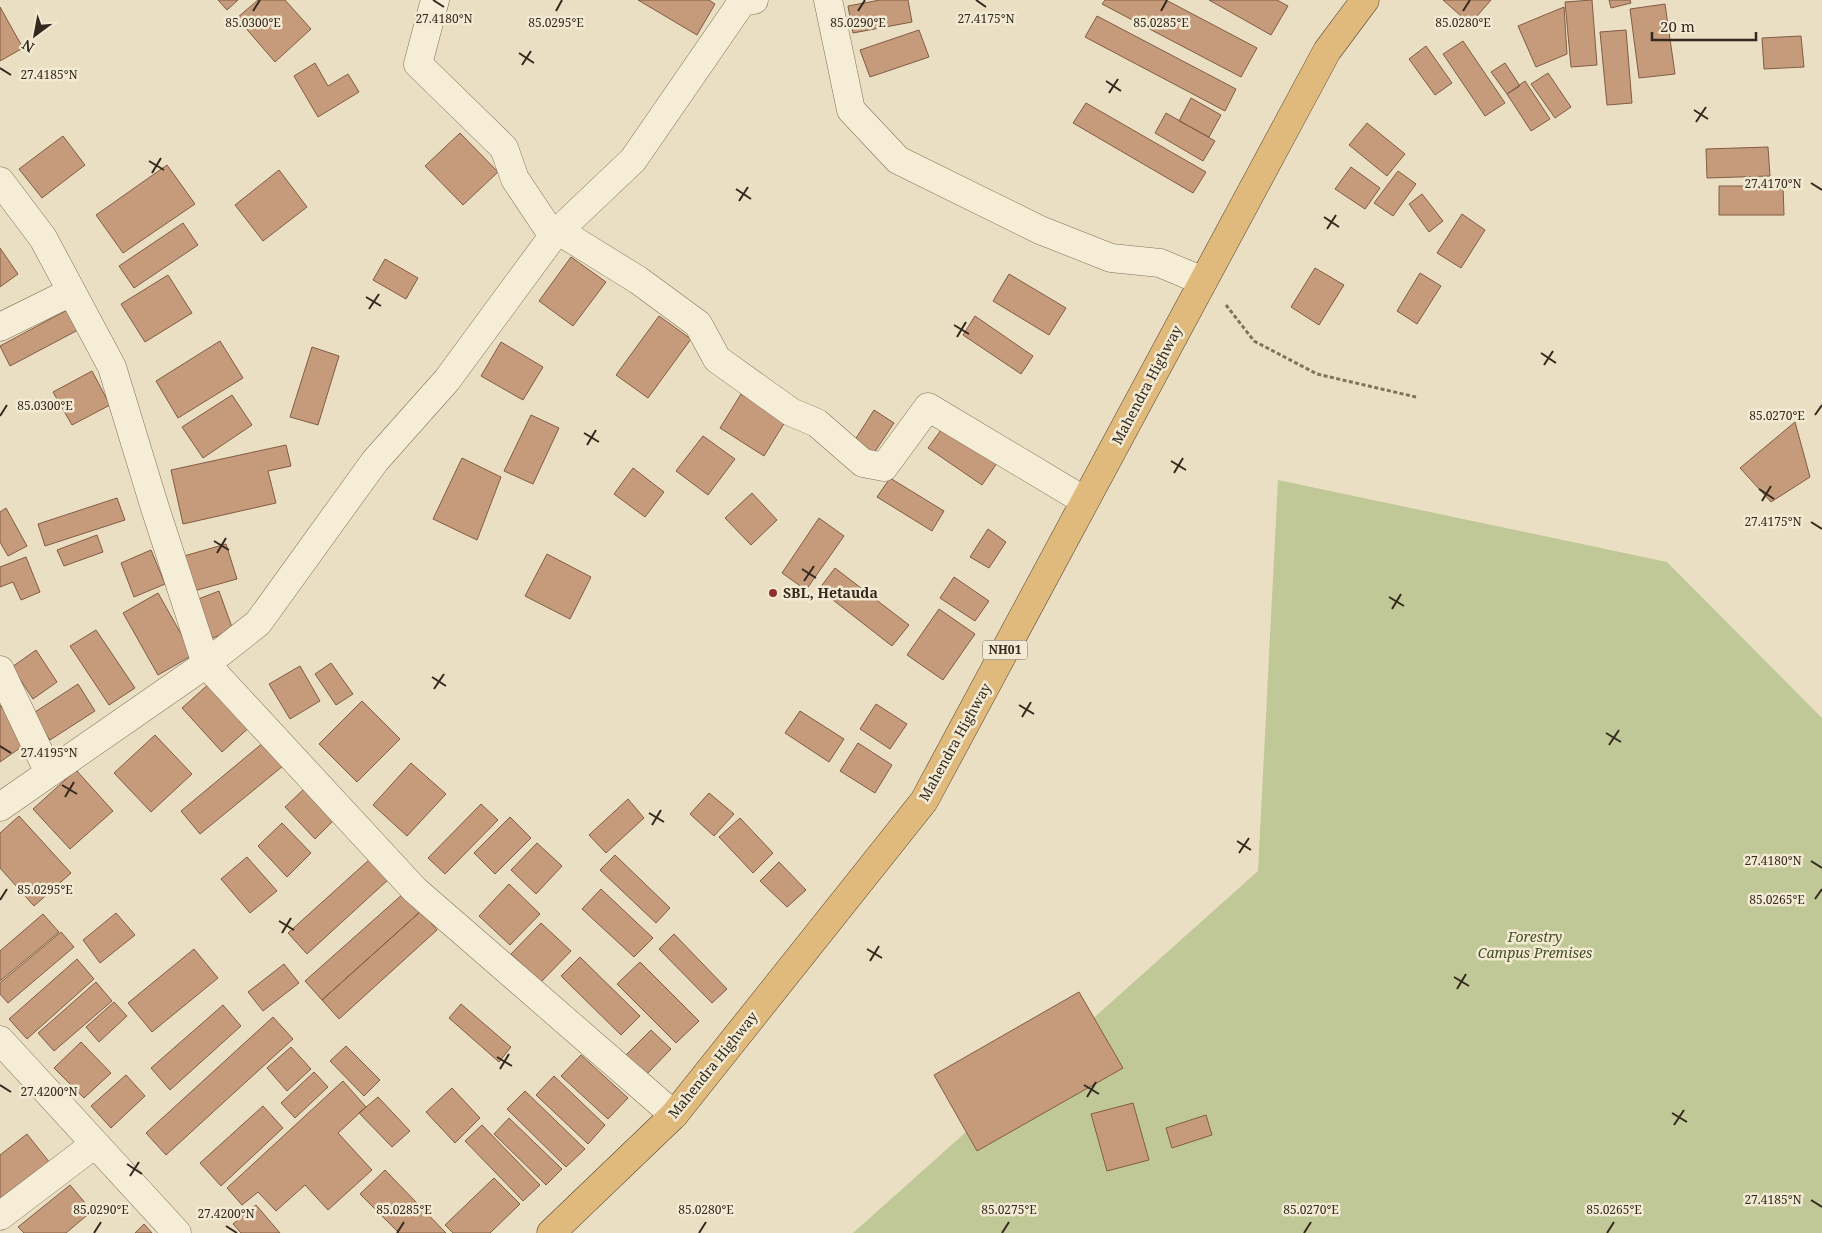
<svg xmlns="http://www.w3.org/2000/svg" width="1822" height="1233" font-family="'Noto Serif',serif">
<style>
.green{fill:#c1c898}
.building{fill:#c69b7c;stroke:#815c43}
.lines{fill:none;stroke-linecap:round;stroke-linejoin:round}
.minor-casing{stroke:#83715b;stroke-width:29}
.trunk-casing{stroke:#51402f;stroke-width:29}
.path{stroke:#83715b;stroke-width:3;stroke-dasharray:4 2.5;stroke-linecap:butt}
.minor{stroke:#f6edd6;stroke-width:28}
.trunk{stroke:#e0ba7c;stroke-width:28}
.ticks{fill:none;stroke:#34291e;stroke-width:2}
.poi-dot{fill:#8e3030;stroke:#f2ead2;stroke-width:2}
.labels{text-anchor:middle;stroke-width:5;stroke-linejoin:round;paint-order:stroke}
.shield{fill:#f2ead2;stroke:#6d6354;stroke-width:1}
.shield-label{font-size:12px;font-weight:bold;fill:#34291e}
.street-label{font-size:14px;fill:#34291e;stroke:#f2ead2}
.poi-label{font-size:14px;font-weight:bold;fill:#34291e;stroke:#f2ead2;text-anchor:start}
.park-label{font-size:14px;font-style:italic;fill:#444f26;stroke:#f2ead2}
.ticks-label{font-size:12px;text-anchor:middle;fill:#34291e;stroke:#f2ead2;stroke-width:5;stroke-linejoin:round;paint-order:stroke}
</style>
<rect width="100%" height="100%" fill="#eadfc3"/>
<path class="green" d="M1278 480 1667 562 1822 718V1233H853L1258 871Z"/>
<path class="building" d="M218 0H238L227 10Z
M258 0H285L311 29 275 62 237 18Z
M638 0H709L715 4 697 35Z
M880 0H908L912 22 853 33 848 6Z
M1105 0H1166L1257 48 1241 77 1102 4Z
M1209 0H1277L1288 6 1271 35Z
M1443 0H1491L1470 24Z
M1592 0 1597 65 1571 67 1565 2Z
M1609 0H1630L1631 3 1611 8Z
M1665 4 1675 74 1639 78 1630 9Z
M0 7 23 48 0 61Z
M1564 7 1567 54 1536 67 1518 26Z
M1097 16 1236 89 1225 111 1085 37Z
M919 30 929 57 870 77 860 50Z
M1626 30 1632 103 1607 105 1600 32Z
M1801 36 1804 67 1764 69 1762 38Z
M1463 41 1505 103 1485 116 1443 54Z
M1426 46 1452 83 1435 95 1409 59Z
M315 63 328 86 348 74 359 92 318 117 294 76Z
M1505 63 1520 86 1507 94 1491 72Z
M1548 73 1571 107 1555 118 1531 84Z
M1525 81 1550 119 1531 131 1507 94Z
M1191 98 1221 115 1209 137 1179 121Z
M1086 103 1206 172 1193 193 1073 123Z
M1166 113 1215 141 1203 161 1155 133Z
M1367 123 1405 154 1387 176 1349 145Z
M460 133 498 172 463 205 425 166Z
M63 136 85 165 42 198 19 169Z
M1768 147 1770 176 1707 178 1706 149Z
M167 165 195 204 123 253 96 215Z
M1351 167 1380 188 1365 209 1335 189Z
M279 170 307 207 263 241 235 205Z
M1398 171 1416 184 1393 216 1374 203Z
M1719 186H1783L1784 215H1719Z
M1422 194 1443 221 1429 232 1409 204Z
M1462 214 1485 230 1461 268 1437 253Z
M183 223 198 245 134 288 119 266Z
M0 248 18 274 0 287Z
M571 257 606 282 573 326 539 301Z
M385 259 418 278 406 299 373 280Z
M1315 268 1344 285 1319 325 1291 307Z
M1420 273 1441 286 1417 324 1397 311Z
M1009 274 1066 308 1049 335 993 301Z
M168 275 192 313 145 342 121 304Z
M67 310 78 330 10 366 0 346Z
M659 316 691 339 648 398 616 375Z
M975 316 1033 356 1021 374 963 335Z
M220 341 243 378 178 418 156 381Z
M501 342 543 367 523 400 481 376Z
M312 347 339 356 318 425 290 417Z
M92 371 110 405 72 425 53 392Z
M741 394 785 422 764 456 720 428Z
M232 395 252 425 203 458 182 427Z
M874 410 894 423 872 456 853 443Z
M531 415 559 428 533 484 504 471Z
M1795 422 1810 477 1771 502 1740 468Z
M944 426 997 463 982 485 928 448Z
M703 436 735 459 708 495 676 471Z
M286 445 291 466 268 471 276 503 183 524 171 470Z
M462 458 501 477 477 540 433 519Z
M633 468 664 492 645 517 614 494Z
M890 478 944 511 932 531 877 497Z
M752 493 777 520 751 545 725 518Z
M117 498 125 520 45 546 38 524Z
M6 508 27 546 8 556 0 542V512Z
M819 518 844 536 806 590 782 573Z
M988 529 1006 542 989 568 970 557Z
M97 535 103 552 64 566 57 550Z
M226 544 237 579 194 591 184 556Z
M151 550 165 584 134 597 121 563Z
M547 554 591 577 570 619 525 596Z
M26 557 40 592 21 600 13 582 0 587V567Z
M835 568 909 625 892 646 819 589Z
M954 577 989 601 975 621 940 598Z
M219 591 233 630 210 639 196 600Z
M158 593 193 655 158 675 123 613Z
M939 609 975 634 943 680 907 655Z
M96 630 135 688 109 705 70 646Z
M36 650 57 682 33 699 12 667Z
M331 663 353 694 336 705 315 674Z
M300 666 320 701 290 719 269 684Z
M212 681 252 725 222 752 182 708Z
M78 684 95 711 50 740 32 714Z
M362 701 400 739 357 782 319 744Z
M876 704 907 724 890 749 860 729Z
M0 705 27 743 0 762Z
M800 711 844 739 829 762 785 733Z
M155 735 192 774 151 812 114 773Z
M264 742 283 766 200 834 181 811Z
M858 743 892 765 875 793 840 771Z
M411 763 446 794 407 836 373 805Z
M76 770 113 811 70 849 33 809Z
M305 788 335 819 315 839 285 807Z
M709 793 734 814 714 836 690 814Z
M628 799 644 818 606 853 589 835Z
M481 804 498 820 445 874 428 858Z
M19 816 71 873 34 906 0 868V833Z
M510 817 531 838 495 874 474 853Z
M740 818 773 853 753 873 719 837Z
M282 823 311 853 287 877 258 846Z
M537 843 562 866 536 894 511 870Z
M615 855 670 908 656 923 600 870Z
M247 857 277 891 250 913 221 879Z
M370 859 389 879 307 954 288 933Z
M779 862 806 890 787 907 760 881Z
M509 884 540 914 510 945 479 916Z
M601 889 653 938 634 957 582 909Z
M404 893 421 911 322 1000 305 981Z
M421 911 437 930 339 1019 322 1000Z
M116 913 135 935 100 963 83 940Z
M43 914 59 932 0 981V951Z
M541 923 571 951 541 982 511 954Z
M61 932 74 947 8 1003 0 994V983Z
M674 934 727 989 712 1003 659 949Z
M194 949 218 978 152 1032 128 1003Z
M580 957 640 1016 621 1035 561 976Z
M77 959 94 979 27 1039 9 1019Z
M640 962 699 1021 676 1043 617 984Z
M284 964 299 983 263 1011 248 992Z
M96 982 112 1001 54 1051 38 1033Z
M1079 992 1123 1068 977 1151 934 1075Z
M114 1002 127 1016 99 1042 86 1027Z
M461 1004 511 1047 499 1062 449 1018Z
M223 1005 241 1026 170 1090 151 1068Z
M273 1017 293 1039 166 1155 146 1133Z
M651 1030 671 1049 645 1076 624 1057Z
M81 1042 111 1073 84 1098 54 1068Z
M346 1046 380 1080 364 1096 330 1061Z
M291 1047 311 1069 287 1091 267 1068Z
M581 1055 628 1098 608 1119 561 1076Z
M314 1072 328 1087 295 1118 281 1103Z
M126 1075 145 1096 111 1128 91 1106Z
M554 1076 605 1125 588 1144 536 1095Z
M343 1081 366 1107 338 1133 372 1170 328 1210 305 1185 276 1211 258 1192 242 1205 227 1188Z
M452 1088 480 1118 455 1143 426 1112Z
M525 1091 585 1149 566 1167 507 1109Z
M378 1097 410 1131 392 1147 359 1113Z
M1133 1103 1149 1160 1107 1171 1091 1114Z
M263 1106 283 1128 221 1186 200 1163Z
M1206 1115 1212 1135 1172 1148 1166 1128Z
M509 1118 562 1169 546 1185 494 1134Z
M482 1125 540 1185 523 1201 465 1141Z
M27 1134 50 1163 0 1203V1155Z
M385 1170 446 1233H399L360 1194Z
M494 1178 520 1204 490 1233H453L445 1225Z
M70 1185 92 1211 66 1233H24L18 1227Z
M256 1205 280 1233H241L233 1224Z
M144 1224 152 1233H135Z"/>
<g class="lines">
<g class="minor-casing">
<path id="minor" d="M435 0 418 64 504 148 515 179 553 236
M828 0 851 110 898 160 1040 230 1111 258 1160 263 1203 281
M0 181 43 238 112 367 155 508 206 664 415 890 674 1115
M559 231 638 280 698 324 717 359 791 412 817 423 863 463 884 467 928 407 1085 501
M0 327 71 292
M0 670 49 773
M0 807 206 664 258 623 375 461 447 380 553 236 633 160 742 2 754 0
M0 1040 177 1233
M0 1216 95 1144"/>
</g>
<g class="trunk-casing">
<path id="trunk" d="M551 1233 674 1115 924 801 1327 51 1365 0"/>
</g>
<path class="path" d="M1226 305 1254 341 1317 374 1416 397"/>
<use href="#minor" class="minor"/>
<use href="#trunk" class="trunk"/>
</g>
<path class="ticks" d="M433 0 444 7M976 0 986 7M253 11 260 0M556 11 562 0M858 11 865 0M1161 11 1167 0M1463 11 1470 0M519 53 534 63M522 65 531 51M0 68 11 75M1106 81 1121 91M1109 93 1118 79M1694 110 1708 119M1696 122 1706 107M149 161 164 170M152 173 161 158M1811 183 1822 190M736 189 751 199M739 201 748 187M1324 217 1339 227M1327 229 1336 215M366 297 381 306M369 309 379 294M954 325 969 334M957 337 966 322M1541 353 1556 363M1544 365 1553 351M1815 415 1822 405M0 416 7 405M584 433 599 442M587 445 596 430M1171 461 1186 470M1174 473 1183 458M1759 489 1774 499M1762 501 1771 486M1811 522 1822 529M214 541 229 550M217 553 226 538M802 569 816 578M804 581 814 566M1389 597 1404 606M1392 609 1401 594M432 677 446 686M434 689 444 674M1019 705 1034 714M1022 717 1031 702M1606 733 1621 742M1609 745 1619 730M0 746 11 753M62 785 77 794M65 797 74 782M649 813 664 822M652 825 661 810M1237 841 1251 850M1239 853 1249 838M1811 861 1822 868M1815 899 1822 889M0 900 7 889M279 921 294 930M282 933 291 918M867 949 882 958M870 961 879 946M1454 977 1469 986M1457 989 1466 974M497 1057 512 1066M500 1069 509 1054M0 1085 11 1092M1084 1085 1099 1094M1087 1097 1096 1082M1672 1113 1687 1122M1674 1125 1684 1110M127 1164 142 1174M130 1176 139 1162M1811 1200 1822 1207M226 1226 237 1233M94 1233 101 1222M397 1233 404 1222M699 1233 706 1222M1002 1233 1009 1222M1304 1233 1311 1222M1607 1233 1614 1222"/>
<circle class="poi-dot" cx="773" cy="593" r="5"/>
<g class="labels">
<rect class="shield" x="982.5" y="640.5" width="45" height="19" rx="4"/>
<g class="shield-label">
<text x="1005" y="654">NH01</text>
</g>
<g class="street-label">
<text transform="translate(1147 385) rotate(-62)" y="5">Mahendra Highway</text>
<text transform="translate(955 742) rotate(-61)" y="5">Mahendra Highway</text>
<text transform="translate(713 1065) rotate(-51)" y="5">Mahendra Highway</text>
</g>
<g class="poi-label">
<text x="783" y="598">SBL, Hetauda</text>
</g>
<g class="park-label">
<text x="1535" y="942">Forestry<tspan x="1535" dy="16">Campus Premises</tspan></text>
</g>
</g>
<g class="ticks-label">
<text x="444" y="23">27.4180°N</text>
<text x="986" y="23">27.4175°N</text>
<text x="253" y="27">85.0300°E</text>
<text x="556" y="27">85.0295°E</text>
<text x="858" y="27">85.0290°E</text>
<text x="1161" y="27">85.0285°E</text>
<text x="1463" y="27">85.0280°E</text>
<text x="49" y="79">27.4185°N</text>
<text x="1773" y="188">27.4170°N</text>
<text x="45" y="410">85.0300°E</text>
<text x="1777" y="420">85.0270°E</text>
<text x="1773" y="526">27.4175°N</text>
<text x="49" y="757">27.4195°N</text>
<text x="1773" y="865">27.4180°N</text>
<text x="45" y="894">85.0295°E</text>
<text x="1777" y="904">85.0265°E</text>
<text x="49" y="1096">27.4200°N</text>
<text x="1773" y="1204">27.4185°N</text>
<text x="101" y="1214">85.0290°E</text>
<text x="404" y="1214">85.0285°E</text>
<text x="706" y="1214">85.0280°E</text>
<text x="1009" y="1214">85.0275°E</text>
<text x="1311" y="1214">85.0270°E</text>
<text x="1614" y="1214">85.0265°E</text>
<text x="226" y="1218">27.4200°N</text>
</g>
<g transform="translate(35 35) rotate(212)" stroke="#f2ead2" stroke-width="4" paint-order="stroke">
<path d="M0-4L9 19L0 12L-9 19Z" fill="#34291e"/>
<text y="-8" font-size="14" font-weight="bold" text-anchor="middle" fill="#34291e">N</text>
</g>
<path d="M1652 32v8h104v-8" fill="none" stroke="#34291e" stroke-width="2.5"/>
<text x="1660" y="32" font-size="15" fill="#34291e" stroke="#f2ead2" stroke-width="4" paint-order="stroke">20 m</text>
</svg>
